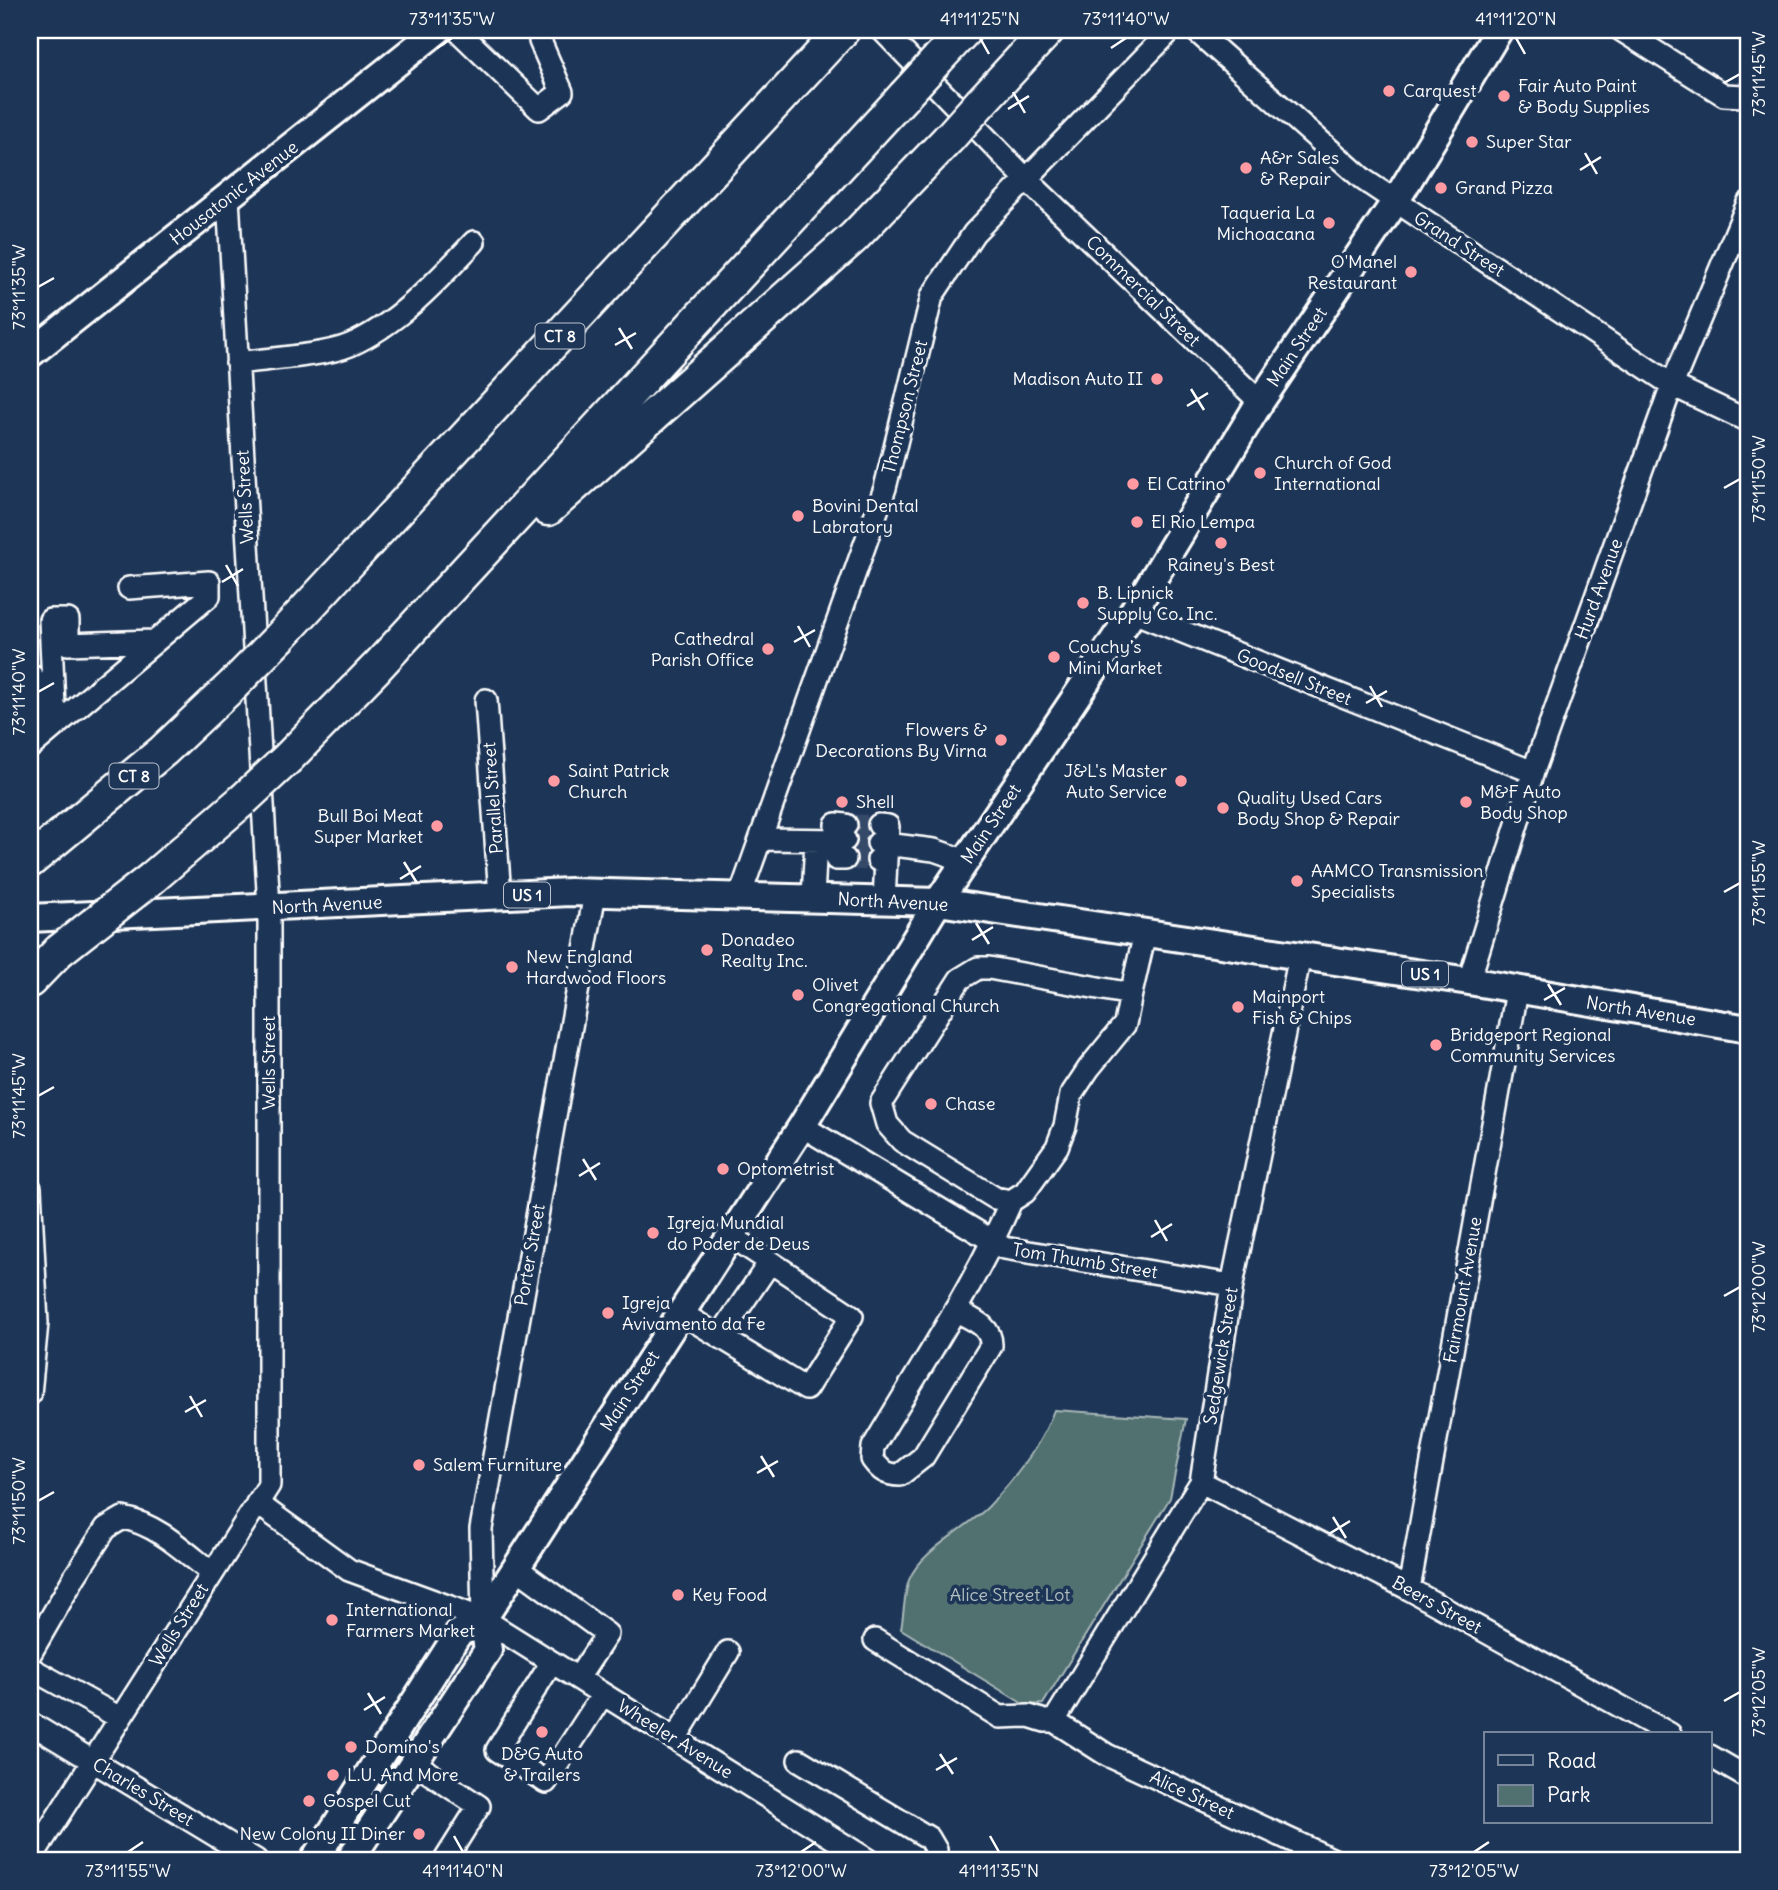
<svg xmlns="http://www.w3.org/2000/svg" width="1778" height="1890" font-family="Delius,sans-serif">
<style>
.green{fill:#517070;stroke:#a8b8b8;stroke-width:2}
.lines{fill:none;stroke-linecap:round;stroke-linejoin:round}
.minor-tunnel{stroke:#344968;stroke-width:21;stroke-dasharray:21 10;stroke-linecap:butt}
.minor-casing{stroke:#fff;stroke-width:26}
.major-casing{stroke:#fff;stroke-width:32}
.highway-casing{stroke:#fff;stroke-width:37}
.minor{stroke:#1d3557;stroke-width:21}
.major{stroke:#1d3557;stroke-width:26}
.highway{stroke:#1d3557;stroke-width:32}
.highway-bridge-casing{stroke:#fff;stroke-width:37;stroke-linecap:butt}
.highway-bridge{stroke:#1d3557;stroke-width:32}
.ticks{fill:none;stroke:#fff;stroke-width:2.5}
.poi-dot{fill:#ff9aa2;stroke:#1d3557;stroke-width:2.5}
.labels{text-anchor:middle;stroke-width:7;stroke-linejoin:round;paint-order:stroke}
.shield{fill:#1d3557;stroke:#bbc2cd;stroke-width:2}
.shield-label{font-size:16px;font-weight:bold;fill:#fff}
.poi-label{font-size:18px;fill:#fff;stroke:#1d3557;text-anchor:start}
.street-label{font-size:18px;fill:#fff;stroke:#1d3557}
.park-label{font-size:18px;fill:#b1bfbf;stroke:#1d3557}
.neatline{fill:none;stroke:#fff;stroke-width:2.5}
.ticks-label{font-size:18px;text-anchor:middle;fill:#fff}
</style>
<rect width="100%" height="100%" fill="#1d3557"/>
<filter id="ink" filterUnits="userSpaceOnUse"><feTurbulence type="fractalNoise" baseFrequency=".0143" numOctaves="2"/><feDisplacementMap in="SourceGraphic" scale="14" xChannelSelector="R" yChannelSelector="G"/><feConvolveMatrix kernelMatrix="1 2 1 2 8 2 1 2 1" color-interpolation-filters="sRGB"/></filter>
<g filter="url(#ink)">
<path class="green" d="M1054 1410 1186 1419 1170 1498 1043 1704 1025 1705 901 1629C904 1614 904 1594 909 1580 920 1551 966 1529 988 1507 1014 1480 1041 1445 1054 1410Z"/>
<g class="lines">
<path class="minor-tunnel" d="M1740 30 1748 35
M846 825H879
M845 840 878 843
M845 859 878 860"/>
<g class="minor-casing">
<path id="minor" d="M457 30 539 109 562 92 540 41 541 30
M882 30 1026 179 1260 402
M1195 30 1364 180 1672 385 1748 421
M1621 30 1724 95 1744 96 1748 94
M237 363C267 359 324 356 350 345 398 324 438 280 474 242
M1133 612 1533 772
M30 676H32L35 743 30 747
M486 700 500 896
M55 726 50 620H68V644L153 641
M35 743 209 596V582L129 588
M761 839 845 840
M878 843 934 850 966 861
M845 859H836V824L846 825
M878 860H886L888 826 879 825
M740 896 885 488 932 296 974 233 1171 30
M813 898 816 840
M884 901 886 860
M1469 981 1533 772 1672 385 1748 203
M1131 994 1125 1024 1089 1068 1071 1095 1065 1126 1057 1147 1025 1192 1011 1201 995 1198 902 1141 887 1124 881 1103 960 979 978 968H989L1131 994 1145 933
M802 1126 1004 1248 1232 1285
M30 1188 37 1323 30 1394
M955 1310C971 1319 992 1325 991 1346L923 1457 900 1475C886 1475 880 1470 872 1459L873 1447C921 1366 974 1287 1011 1201
M681 1313 806 1389 852 1316 731 1236
M720 1336 770 1262
M1201 1482 1409 1589 1670 1734
M257 1503 349 1570 483 1619 868 1860
M515 1567 607 1634 578 1678
M1409 1589 1517 991
M483 1619 481 1529 595 893
M875 1640 1000 1717 1029 1716 1045 1721H1054
M30 1654 75 1576 106 1528 123 1518C157 1524 185 1552 212 1573
M552 1662 497 1750 546 1782 603 1694
M30 1668 120 1718
M1054 1721 1201 1482 1232 1285 1300 956
M1054 1721 1107 1755 1334 1860
M30 1723 256 1860
M675 1739 728 1652
M1710 1756 1748 1778
M799 1760 929 1838 936 1850 931 1860
M414 1763 479 1806 445 1860
M30 1860 269 1485V908L228 198"/>
</g>
<g class="major-casing">
<path id="major" d="M30 354 438 30
M30 918 570 892 938 902 1469 981 1748 1029
M314 1860 458 1634 483 1619 802 1126 938 902 1133 612 1260 402 1395 202 1499 30
M350 1860 488 1650 483 1619"/>
</g>
<g class="highway-casing">
<path id="highway" d="M938 59 965 30
M982 101 1048 30
M548 509 854 237 949 138
M281 636 843 30
M288 758 376 668 904 96
M30 861 163 751 233 685
M152 878 243 800
M30 981 59 951"/>
</g>
<use href="#minor" class="minor"/>
<use href="#major" class="major"/>
<use href="#highway" class="highway"/>
<g class="highway-bridge-casing">
<path id="highway-bridge" d="M904 96 938 59
M949 138 982 101
M233 685 281 636
M243 800 288 758
M59 951 152 878"/>
</g>
<use href="#highway-bridge" class="highway-bridge"/>
</g>
</g>
<path class="ticks" d="M980 38 989 54M1516 38 1525 54M437 48 452 38M1111 48 1126 38M1724 83 1740 74M1013 92 1025 113M1008 109 1029 96M1585 153 1597 174M1580 170 1601 157M38 287 54 278M619 328 632 349M615 345 636 333M1191 389 1204 410M1187 406 1208 393M1724 488 1740 479M226 565 238 586M222 582 243 569M798 626 810 647M794 642 815 630M1370 686 1382 707M38 692 54 683M1366 703 1387 691M404 862 417 883M400 879 421 866M1724 892 1740 883M976 923 989 944M972 940 993 927M1548 984 1561 1005M1544 1000 1565 988M38 1096 54 1087M583 1159 596 1180M579 1176 600 1163M1155 1220 1167 1241M1151 1237 1172 1224M1724 1296 1740 1287M190 1396 202 1417M185 1412 206 1400M761 1456 774 1477M757 1473 778 1461M38 1501 54 1492M1333 1517 1346 1538M1329 1534 1350 1521M368 1693 381 1714M1724 1701 1740 1692M364 1710 385 1697M940 1754 953 1774M936 1770 957 1758M454 1836 463 1852M990 1836 999 1852M128 1852 143 1842M801 1852 816 1842M1474 1852 1489 1842"/>
<g class="poi-dot">
<circle cx="1389" cy="91" r="7"/>
<circle cx="1504" cy="96" r="7"/>
<circle cx="1472" cy="142" r="7"/>
<circle cx="1246" cy="168" r="7"/>
<circle cx="1441" cy="188" r="7"/>
<circle cx="1329" cy="223" r="7"/>
<circle cx="1411" cy="272" r="7"/>
<circle cx="1157" cy="379" r="7"/>
<circle cx="1260" cy="473" r="7"/>
<circle cx="1133" cy="484" r="7"/>
<circle cx="798" cy="516" r="7"/>
<circle cx="1137" cy="522" r="7"/>
<circle cx="1221" cy="543" r="7"/>
<circle cx="1083" cy="603" r="7"/>
<circle cx="768" cy="649" r="7"/>
<circle cx="1054" cy="657" r="7"/>
<circle cx="1001" cy="740" r="7"/>
<circle cx="554" cy="781" r="7"/>
<circle cx="1181" cy="781" r="7"/>
<circle cx="842" cy="802" r="7"/>
<circle cx="1466" cy="802" r="7"/>
<circle cx="1223" cy="808" r="7"/>
<circle cx="437" cy="826" r="7"/>
<circle cx="1297" cy="881" r="7"/>
<circle cx="707" cy="950" r="7"/>
<circle cx="512" cy="967" r="7"/>
<circle cx="798" cy="995" r="7"/>
<circle cx="1238" cy="1007" r="7"/>
<circle cx="1436" cy="1045" r="7"/>
<circle cx="931" cy="1104" r="7"/>
<circle cx="723" cy="1169" r="7"/>
<circle cx="653" cy="1233" r="7"/>
<circle cx="608" cy="1313" r="7"/>
<circle cx="419" cy="1465" r="7"/>
<circle cx="678" cy="1595" r="7"/>
<circle cx="332" cy="1620" r="7"/>
<circle cx="542" cy="1732" r="7"/>
<circle cx="351" cy="1747" r="7"/>
<circle cx="333" cy="1775" r="7"/>
<circle cx="309" cy="1801" r="7"/>
<circle cx="419" cy="1834" r="7"/>
</g>
<g class="labels">
<g class="shield">
<rect x="535.5" y="323.5" width="49" height="25" rx="5"/>
<rect x="109.5" y="763.5" width="49" height="25" rx="5"/>
<rect x="504" y="882.5" width="46" height="25" rx="5"/>
<rect x="1402" y="961.5" width="46" height="25" rx="5"/>
</g>
<g class="shield-label">
<text x="560" y="342">CT 8</text>
<text x="134" y="782">CT 8</text>
<text x="527" y="901">US 1</text>
<text x="1425" y="980">US 1</text>
</g>
<g class="poi-label">
<text x="1518" y="92">Fair Auto Paint<tspan x="1518" dy="21">&amp; Body Supplies</tspan></text>
<text x="1403" y="97">Carquest</text>
<text x="1486" y="148">Super Star</text>
<text x="1260" y="164">A&amp;r Sales<tspan x="1260" dy="21">&amp; Repair</tspan></text>
<text x="1455" y="194">Grand Pizza</text>
<text x="1315" y="219" text-anchor="end">Taqueria La<tspan x="1315" dy="21">Michoacana</tspan></text>
<text x="1397" y="268" text-anchor="end">O'Manel<tspan x="1397" dy="21">Restaurant</tspan></text>
<text x="1143" y="385" text-anchor="end">Madison Auto II</text>
<text x="1274" y="469">Church of God<tspan x="1274" dy="21">International</tspan></text>
<text x="1147" y="490">El Catrino</text>
<text x="812" y="512">Bovini Dental<tspan x="812" dy="21">Labratory</tspan></text>
<text x="1151" y="528">El Rio Lempa</text>
<text x="1221" y="571" text-anchor="middle">Rainey's Best</text>
<text x="1097" y="599">B. Lipnick<tspan x="1097" dy="21">Supply Co. Inc.</tspan></text>
<text x="754" y="645" text-anchor="end">Cathedral<tspan x="754" dy="21">Parish Office</tspan></text>
<text x="1068" y="653">Couchy's<tspan x="1068" dy="21">Mini Market</tspan></text>
<text x="987" y="736" text-anchor="end">Flowers &amp;<tspan x="987" dy="21">Decorations By Virna</tspan></text>
<text x="568" y="777">Saint Patrick<tspan x="568" dy="21">Church</tspan></text>
<text x="1167" y="777" text-anchor="end">J&amp;L's Master<tspan x="1167" dy="21">Auto Service</tspan></text>
<text x="1480" y="798">M&amp;F Auto<tspan x="1480" dy="21">Body Shop</tspan></text>
<text x="1237" y="804">Quality Used Cars<tspan x="1237" dy="21">Body Shop &amp; Repair</tspan></text>
<text x="856" y="808">Shell</text>
<text x="423" y="822" text-anchor="end">Bull Boi Meat<tspan x="423" dy="21">Super Market</tspan></text>
<text x="1311" y="877">AAMCO Transmission<tspan x="1311" dy="21">Specialists</tspan></text>
<text x="721" y="946">Donadeo<tspan x="721" dy="21">Realty Inc.</tspan></text>
<text x="526" y="963">New England<tspan x="526" dy="21">Hardwood Floors</tspan></text>
<text x="812" y="991">Olivet<tspan x="812" dy="21">Congregational Church</tspan></text>
<text x="1252" y="1003">Mainport<tspan x="1252" dy="21">Fish &amp; Chips</tspan></text>
<text x="1450" y="1041">Bridgeport Regional<tspan x="1450" dy="21">Community Services</tspan></text>
<text x="945" y="1110">Chase</text>
<text x="737" y="1175">Optometrist</text>
<text x="667" y="1229">Igreja Mundial<tspan x="667" dy="21">do Poder de Deus</tspan></text>
<text x="622" y="1309">Igreja<tspan x="622" dy="21">Avivamento da Fe</tspan></text>
<text x="433" y="1471">Salem Furniture</text>
<text x="692" y="1601">Key Food</text>
<text x="346" y="1616">International<tspan x="346" dy="21">Farmers Market</tspan></text>
<text x="365" y="1753">Domino's</text>
<text x="542" y="1760" text-anchor="middle">D&amp;G Auto<tspan x="542" dy="21">&amp; Trailers</tspan></text>
<text x="347" y="1781">L.U. And More</text>
<text x="323" y="1807">Gospel Cut</text>
<text x="405" y="1840" text-anchor="end">New Colony II Diner</text>
</g>
<g class="street-label">
<text transform="translate(234 193) rotate(-38)" y="6">Housatonic Avenue</text>
<text transform="translate(1459 244) rotate(33)" y="6">Grand Street</text>
<text transform="translate(1143 291) rotate(44)" y="6">Commercial Street</text>
<text transform="translate(1297 347) rotate(-56)" y="6">Main Street</text>
<text transform="translate(905 407) rotate(-76)" y="6">Thompson Street</text>
<text transform="translate(245 497) rotate(-93)" y="6">Wells Street</text>
<text transform="translate(1599 589) rotate(-70)" y="6">Hurd Avenue</text>
<text transform="translate(1294 677) rotate(22)" y="6">Goodsell Street</text>
<text transform="translate(493 798) rotate(-94)" y="6">Parallel Street</text>
<text transform="translate(991 824) rotate(-56)" y="6">Main Street</text>
<text transform="translate(893 902) rotate(3)" y="6">North Avenue</text>
<text transform="translate(327 905) rotate(-3)" y="6">North Avenue</text>
<text transform="translate(1641 1011) rotate(9)" y="6">North Avenue</text>
<text transform="translate(269 1063) rotate(-90)" y="6">Wells Street</text>
<text transform="translate(530 1255) rotate(-80)" y="6">Porter Street</text>
<text transform="translate(1085 1261) rotate(9)" y="6">Tom Thumb Street</text>
<text transform="translate(1463 1290) rotate(-80)" y="6">Fairmount Avenue</text>
<text transform="translate(1221 1356) rotate(-81)" y="6">Sedgewick Street</text>
<text transform="translate(630 1391) rotate(-57)" y="6">Main Street</text>
<text transform="translate(1437 1605) rotate(29)" y="6">Beers Street</text>
<text transform="translate(179 1625) rotate(-58)" y="6">Wells Street</text>
<text transform="translate(675 1739) rotate(32)" y="6">Wheeler Avenue</text>
<text transform="translate(143 1792) rotate(31)" y="6">Charles Street</text>
<text transform="translate(1192 1795) rotate(25)" y="6">Alice Street</text>
</g>
<g class="park-label">
<text x="1010" y="1601">Alice Street Lot</text>
</g>
</g>
<rect width="1778" height="1890" fill="none" stroke="#1d3557" stroke-width="77"/>
<rect x="1484" y="1732" width="228" height="91" fill="#1d3557" stroke="#77869a" stroke-width="2"/>
<rect x="1498" y="1755" width="35" height="10" fill="#1d3557" stroke="#77869a" stroke-width="2"/>
<text x="1547" y="1768" font-size="21" fill="#ffffff">Road</text>
<rect x="1498" y="1785" width="35" height="21" fill="#517070" stroke="#77869a" stroke-width="2"/>
<text x="1547" y="1802" font-size="21" fill="#ffffff">Park</text>
<rect x="38" y="38" width="1702" height="1814" class="neatline"/>
<g class="ticks-label">
<text x="452" y="25">73°11'35"W</text>
<text x="980" y="25">41°11'25"N</text>
<text x="1126" y="25">73°11'40"W</text>
<text x="1516" y="25">41°11'20"N</text>
<text transform="translate(1759 74) rotate(-90)" y="6">73°11'45"W</text>
<text transform="translate(19 287) rotate(-90)" y="6">73°11'35"W</text>
<text transform="translate(1759 479) rotate(-90)" y="6">73°11'50"W</text>
<text transform="translate(19 692) rotate(-90)" y="6">73°11'40"W</text>
<text transform="translate(1759 883) rotate(-90)" y="6">73°11'55"W</text>
<text transform="translate(19 1096) rotate(-90)" y="6">73°11'45"W</text>
<text transform="translate(1759 1287) rotate(-90)" y="6">73°12'00"W</text>
<text transform="translate(19 1501) rotate(-90)" y="6">73°11'50"W</text>
<text transform="translate(1759 1692) rotate(-90)" y="6">73°12'05"W</text>
<text x="128" y="1877">73°11'55"W</text>
<text x="463" y="1877">41°11'40"N</text>
<text x="801" y="1877">73°12'00"W</text>
<text x="999" y="1877">41°11'35"N</text>
<text x="1474" y="1877">73°12'05"W</text>
</g>
</svg>
